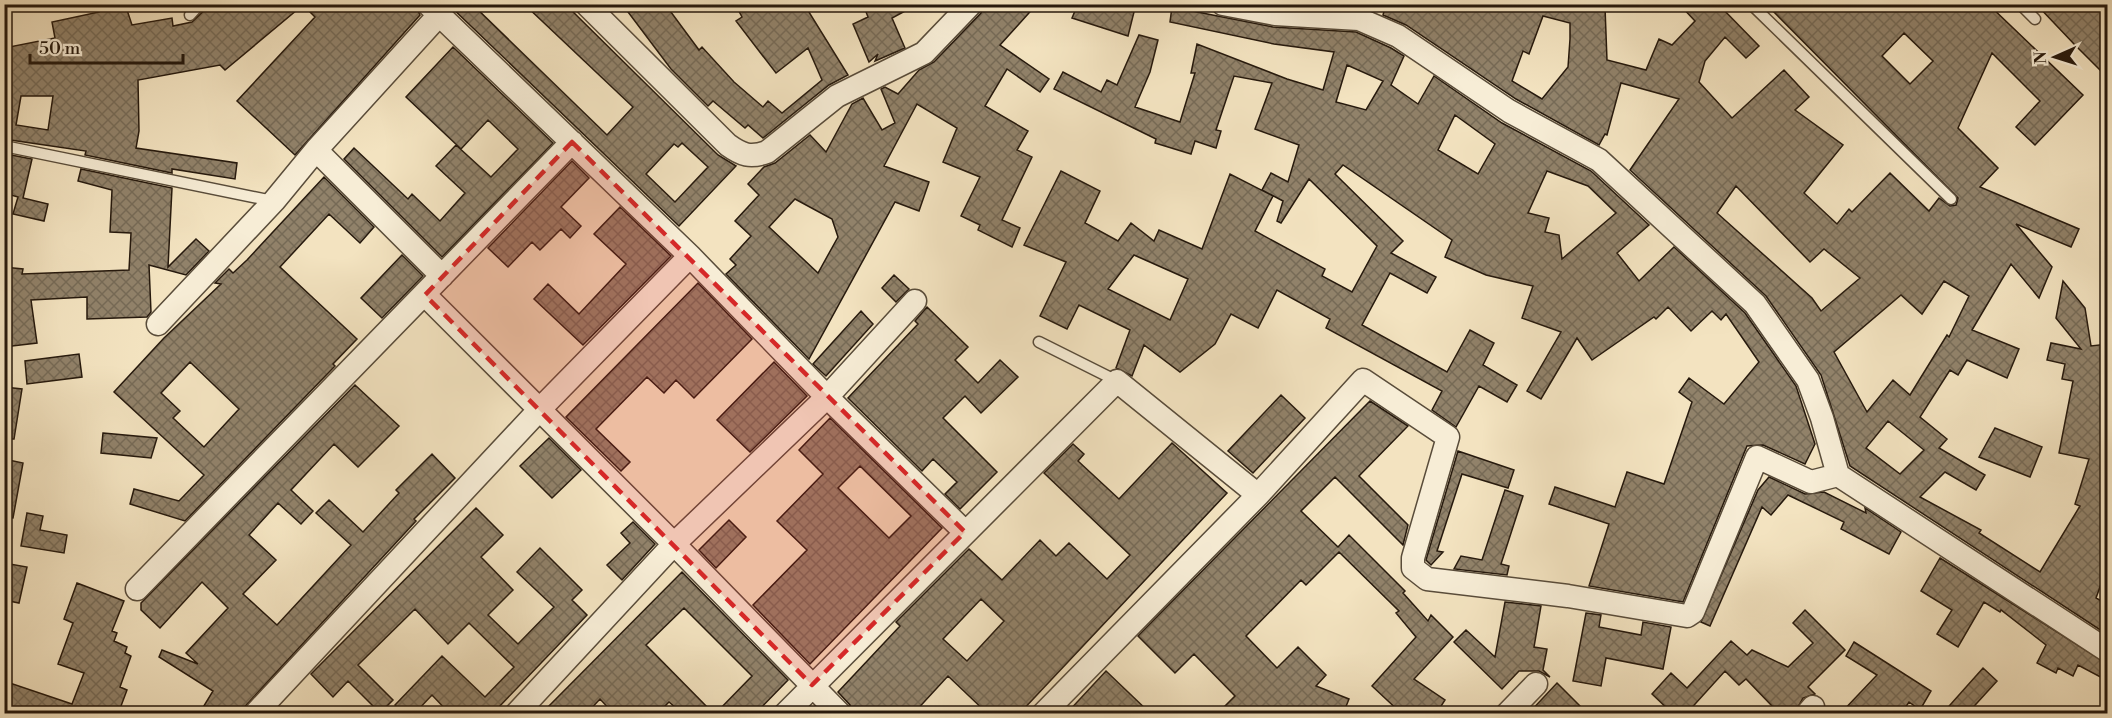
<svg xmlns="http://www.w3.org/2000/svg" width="2112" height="718" font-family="'Libre Bodoni',serif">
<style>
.building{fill:url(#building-cross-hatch);stroke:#26190d;stroke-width:1.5;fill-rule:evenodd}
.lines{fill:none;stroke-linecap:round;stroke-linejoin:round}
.lane-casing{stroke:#594c3a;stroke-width:13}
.street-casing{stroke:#594c3a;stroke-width:25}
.lane{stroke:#f7edd6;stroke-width:10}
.street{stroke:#f7edd6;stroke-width:22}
.marked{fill:#d62828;fill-opacity:0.2;stroke:#d62828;stroke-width:4.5;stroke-dasharray:12 8;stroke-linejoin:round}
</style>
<defs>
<pattern id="building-cross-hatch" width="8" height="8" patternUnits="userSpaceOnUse" patternTransform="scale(1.5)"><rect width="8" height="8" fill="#91826a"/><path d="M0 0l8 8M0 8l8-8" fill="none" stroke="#766a56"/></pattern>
</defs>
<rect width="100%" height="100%" fill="#f3e3c0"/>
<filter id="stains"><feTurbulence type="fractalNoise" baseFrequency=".00333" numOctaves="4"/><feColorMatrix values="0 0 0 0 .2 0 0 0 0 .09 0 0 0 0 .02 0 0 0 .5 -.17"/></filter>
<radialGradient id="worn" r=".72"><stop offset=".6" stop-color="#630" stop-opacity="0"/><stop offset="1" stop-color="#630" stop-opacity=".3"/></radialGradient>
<path class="building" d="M96 4H125L132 25 172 18 173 26 192 22 211 4H415L420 15 295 155 237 101 315 17 303 5 225 70 220 65 138 80 139 131 136 148 237 163 235 179 172 169V173L85 155 86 151 4 139V48L55 38 52 22 99 12ZM21 96H53L48 130 16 125Z
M448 4H472L607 135 633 107 524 4H565L718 155 736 166 679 226ZM682 143 708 167 675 202 646 174 674 144 678 147Z
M622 4H665L699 50 702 47 734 82 763 107 768 101 782 113 822 80 808 48 776 73 736 21 742 17 735 4H804L848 75 829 85 763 138 748 125 745 128 713 101 708 106 671 69Z
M863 4H918L892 18 905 48 875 61 878 54 869 62 853 24 868 17Z
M984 4H1037L1000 45 1049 79 1040 92 1007 69 985 106 1028 131 1017 150 1032 157 1002 220 1020 228 1012 247 978 230 980 225 961 216 980 177 943 162 957 128 917 104 884 166 929 182 919 211 895 202 809 359 726 274 736 265 730 259 751 236 735 221 759 195 748 184 764 167 775 163 810 135 826 152 852 104 863 98 882 130 895 123 881 89 885 87 898 94 919 70 934 62 981 13ZM795 199 832 219 838 237 818 273 769 227Z
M1078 4H1136L1128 36 1072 18Z
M1386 4H1547L1545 10 1605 7 1607 60 1646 70 1659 39 1672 45 1695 21 1679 4H1718L1759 46 1746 58 1725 37 1705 61 1699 82 1732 118 1784 70 1809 97 1795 110 1843 145 1804 193 1837 224 1849 209 1852 212 1890 173 1929 211 1939 198 1950 206 1956 205 1958 198 1766 4H1988L2083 95 2035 145 2016 127 2040 101 1992 53 1958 128 1998 168 1980 187 2079 229 2071 247 2016 224 2052 267 2039 298 2011 264 1972 330 2019 349 2007 378 1967 360 1958 375 1950 370 1920 417 1947 439 1939 448 1985 475 1976 490 1945 472 1920 497 1981 530 1979 533 2040 572 2080 506 2075 504 2089 459 2059 453 2073 381 2062 379 2065 364 2047 360 2051 343 2081 349 2056 318 2063 281 2085 308 2091 346 2108 344V565L2096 598 2108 605V635L1850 466 1821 375 1766 296 1630 170 1679 99 1621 83 1607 135 1605 134 1599 145 1516 99 1406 25 1383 15ZM1543 16 1570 23V39L1568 67 1542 99 1512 81 1523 51 1529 54ZM1904 33 1933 61 1910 84 1882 56ZM1736 186 1810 262 1824 249 1860 278 1821 311 1812 298 1717 213ZM1944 281 1969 296 1949 337 1947 335 1910 395 1893 380 1867 412 1834 352 1901 295 1922 314ZM1888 421 1924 450 1900 474 1866 448Z
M2036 4H2108L2107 77 2074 44Z
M1172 7 1273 27 1356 32 1391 48 1404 56 1391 85 1418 104 1434 76 1502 123 1591 171 1649 225 1617 253 1639 281 1674 247 1745 313 1796 386 1815 444 1805 464 1763 445 1747 446 1683 602 1589 586 1609 524 1549 504 1555 487 1615 507 1627 472 1664 484 1692 402 1679 392 1689 378 1724 404 1759 362 1726 314 1721 320 1712 311 1691 331 1668 307 1656 319 1654 317 1592 360 1577 338 1541 399 1527 391 1561 332 1522 318 1533 286 1486 275 1445 257 1452 240 1343 165 1335 174 1403 241 1391 253 1436 277 1427 293 1390 273 1362 325 1447 372 1470 330 1494 343 1483 365 1517 385 1507 402 1479 386 1456 427 1432 410 1442 391 1326 328 1330 319 1277 290 1258 328 1231 314 1215 344 1180 372 1144 345 1132 376 1116 368 1130 330 1079 305 1067 329 1040 316 1066 262 1024 245 1061 171 1100 191 1085 223 1118 241 1131 223 1154 241 1159 230 1202 249 1230 174 1273 196 1255 231 1325 269 1322 276 1352 292 1377 246 1309 179 1281 223 1277 221 1283 201 1262 190 1271 173 1288 182 1299 145 1255 129 1272 83 1234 76 1216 130 1221 131 1216 148 1195 141 1191 154 1155 143 1156 139 1054 89 1063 72 1101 92 1107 80 1117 85 1139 35 1158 40 1150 72 1135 107 1180 122 1195 73H1191L1197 44 1287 79 1323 90 1334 52 1274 44 1170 22ZM1347 65 1383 81 1366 110 1336 102ZM1455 115 1495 144 1478 174 1438 150ZM1547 171 1588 186 1616 213 1562 259 1559 235 1545 232 1549 218 1528 213ZM1134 255 1188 279 1170 320 1108 289Z
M453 47 553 143 442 257 344 159 354 148 408 199 412 194 440 221 465 193 436 166 456 145 491 177 518 149 488 120 461 149 406 97Z
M11 155 32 159 23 198 48 204 44 221 13 214 18 197 4 193Z
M572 161 589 178 561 207 581 226 570 238 561 229 540 250 532 242 508 267 488 248Z
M81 169 172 188 168 267 196 239 209 251 186 275 149 265 151 312 147 317 87 319V297L31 300 37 343 4 347V267L23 269 22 274 129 270 131 233 110 232 112 190 78 181Z
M324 177 374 227 360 243 329 214 280 267 357 339 333 364 335 366 185 521 130 504 134 489 179 501 204 475 114 392 164 338 221 284 215 283 229 269 233 273 247 260ZM190 362 239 409 204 447 173 418 180 411 161 393Z
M620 207 671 256 583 345 534 299 548 284 579 314 626 264 594 234Z
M402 255 423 276 382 318 361 298Z
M894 275 909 289 896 302 882 288Z
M698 283 752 339 694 398 676 380 664 393 647 377 596 429 630 462 621 471 566 417Z
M927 307 968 347 955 360 978 383 1000 360 1018 377 981 413 965 396 943 418 997 472 960 509 945 494 957 482 933 459 922 471 848 398 918 324 915 321Z
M861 311 873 324 826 376 813 364Z
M79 354 82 377 27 384 25 361Z
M774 362 807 396 750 452 717 420Z
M355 385 399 426 358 467 334 444 291 490 313 511 301 524 278 503 249 535 276 560 243 594 277 625 351 545 316 513 329 500 363 532 399 493 396 490 432 454 455 478 414 519 416 521 238 714H199L213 691 159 657 162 650 198 664 186 653 228 608 202 582 160 628 141 610V603Z
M4 387 22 389 14 439H4Z
M1281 395 1305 418 1253 473 1228 451Z
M1370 401 1408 426 1359 476 1408 525 1403 545 1335 477 1301 511 1338 547 1349 535 1405 591 1403 593 1428 621 1431 615 1453 637 1414 679 1445 700 1436 714H1402L1372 686 1416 637 1396 613 1399 611 1339 552 1306 585 1301 580 1246 636 1277 668 1298 647 1326 675 1316 686 1349 699 1343 714H1217L1235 696 1194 654 1175 673 1138 636Z
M830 418 942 528 810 664 753 605 807 550 777 521 823 474 799 450ZM860 466 911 516 889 538 838 488Z
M1995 428 2042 447 2030 477 1979 457Z
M103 433 157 438 151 458 101 453Z
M549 438 581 470 552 498 520 466Z
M1172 443 1227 493 1019 714H988L948 676 913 714H853L850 705 838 692 900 626 896 622 969 549 1002 580 1040 540 1056 556 1069 543 1107 579 1130 555 1044 473 1073 444 1084 454 1078 461 1119 499ZM981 599 1004 621 967 661 943 639Z
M1458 451 1514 470 1508 488 1462 474 1437 551 1443 552 1431 565 1426 560Z
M4 459 23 463 13 518 4 517Z
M1769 477 1805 494 1824 492 1866 513 1865 508 1901 532 1889 554 1841 529 1844 522 1788 495 1771 515 1762 507 1710 626 1701 622 1758 490Z
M1505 490 1523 496 1501 564 1509 566 1507 575 1454 569 1461 556 1482 560Z
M476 508 503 535 481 557 513 590 488 615 518 644 554 607 517 572 540 548 582 590 572 600 587 615 497 709 502 714H450L432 695 414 714H403L395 705 442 656 485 697 514 667 469 623 448 644 415 609 358 665 393 700 380 713 348 681 333 697 311 674Z
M27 513 43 516 40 530 67 535 64 553 21 546Z
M729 520 746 537 716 568 699 550Z
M633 522 655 544 622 580 607 565 630 543 621 533Z
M1940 558 2108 664V681L2078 665 2073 676 2058 668 2056 673 2037 663 2046 645 2001 610 2000 612 1984 602 1958 647 1937 634 1952 610 1921 591Z
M4 563 27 567 19 603 4 600Z
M682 572 788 680 755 714H715L752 676 684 608 646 645 714 714H683L669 702 657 714H614L600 699 586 714H541Z
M77 583 124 601 112 631 117 633 114 641 127 647 125 653 131 656 120 687 127 690 118 714H33L4 704V681L72 704 84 673 58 664 73 623 64 619Z
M1505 602 1541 606 1534 647 1547 649 1543 670 1550 677 1539 671H1519L1502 689 1454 642 1466 630 1495 657Z
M1805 610 1845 650 1808 687 1815 694 1803 698 1794 714H1764L1772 706 1746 679 1739 685 1725 671 1686 714H1673L1652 694 1671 673 1687 688 1731 641 1747 655 1752 650 1788 667 1813 643 1793 623Z
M1586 613 1601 615 1599 627 1641 635 1643 622 1671 627 1663 669 1606 658 1601 686 1573 681Z
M1854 642 1931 691 1920 710 1909 702 1901 714H1840L1877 675 1846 656Z
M1983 668 1997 681 1967 714H1942Z
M1106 671 1151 714H1128L1120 706 1113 714H1066Z
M1557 683 1580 706 1572 714H1528Z"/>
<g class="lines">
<g class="lane-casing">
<path id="lane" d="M1751 4 1951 199
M2020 4 2035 19
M190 15 200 4
M4 146 273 201
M1039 342 1117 381"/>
</g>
<g class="street-casing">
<path id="street" d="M428 4 690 256 827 397 965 532
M586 4 728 145C742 155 750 158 767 152L837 96 924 53 971 4
M1223 4 1275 14 1359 19 1398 36 1509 111 1599 160 1755 304 1808 380 1822 418 1838 475 2108 651
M439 15 316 150 442 276
M425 295 674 544 840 714
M158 324 274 201 316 150
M137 589 572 142
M255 714 540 409 690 256
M516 714 674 544 827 397 915 301
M785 714 1117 381 1258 495
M1043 714 1258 495 1363 380 1448 437 1413 558V568L1427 579 1568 596 1687 616 1693 612 1757 457 1811 482 1838 475
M1507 714 1536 684
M1807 714 1813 707"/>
</g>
<use href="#lane" class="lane"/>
<use href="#street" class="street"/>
</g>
<path class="marked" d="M572 142 965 532 812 685 425 295Z"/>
<rect width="2112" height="718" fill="none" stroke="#f3e3c0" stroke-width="24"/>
<rect x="6" y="6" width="2100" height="706" fill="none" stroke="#26190d" stroke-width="3"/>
<rect x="12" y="12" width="2088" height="694" fill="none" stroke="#26190d" stroke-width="1.5"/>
<g transform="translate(2055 57) rotate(267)" stroke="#f7edd6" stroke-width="4.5" paint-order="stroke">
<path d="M0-4.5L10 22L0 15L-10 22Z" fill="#26190d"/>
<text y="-9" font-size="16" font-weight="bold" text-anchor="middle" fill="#26190d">N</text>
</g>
<path d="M30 54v9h153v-9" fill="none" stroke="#26190d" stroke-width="3"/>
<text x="39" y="54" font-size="18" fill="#26190d" stroke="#f7edd6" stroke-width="4.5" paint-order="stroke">50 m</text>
<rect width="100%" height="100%" filter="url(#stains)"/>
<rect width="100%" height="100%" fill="url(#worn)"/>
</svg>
